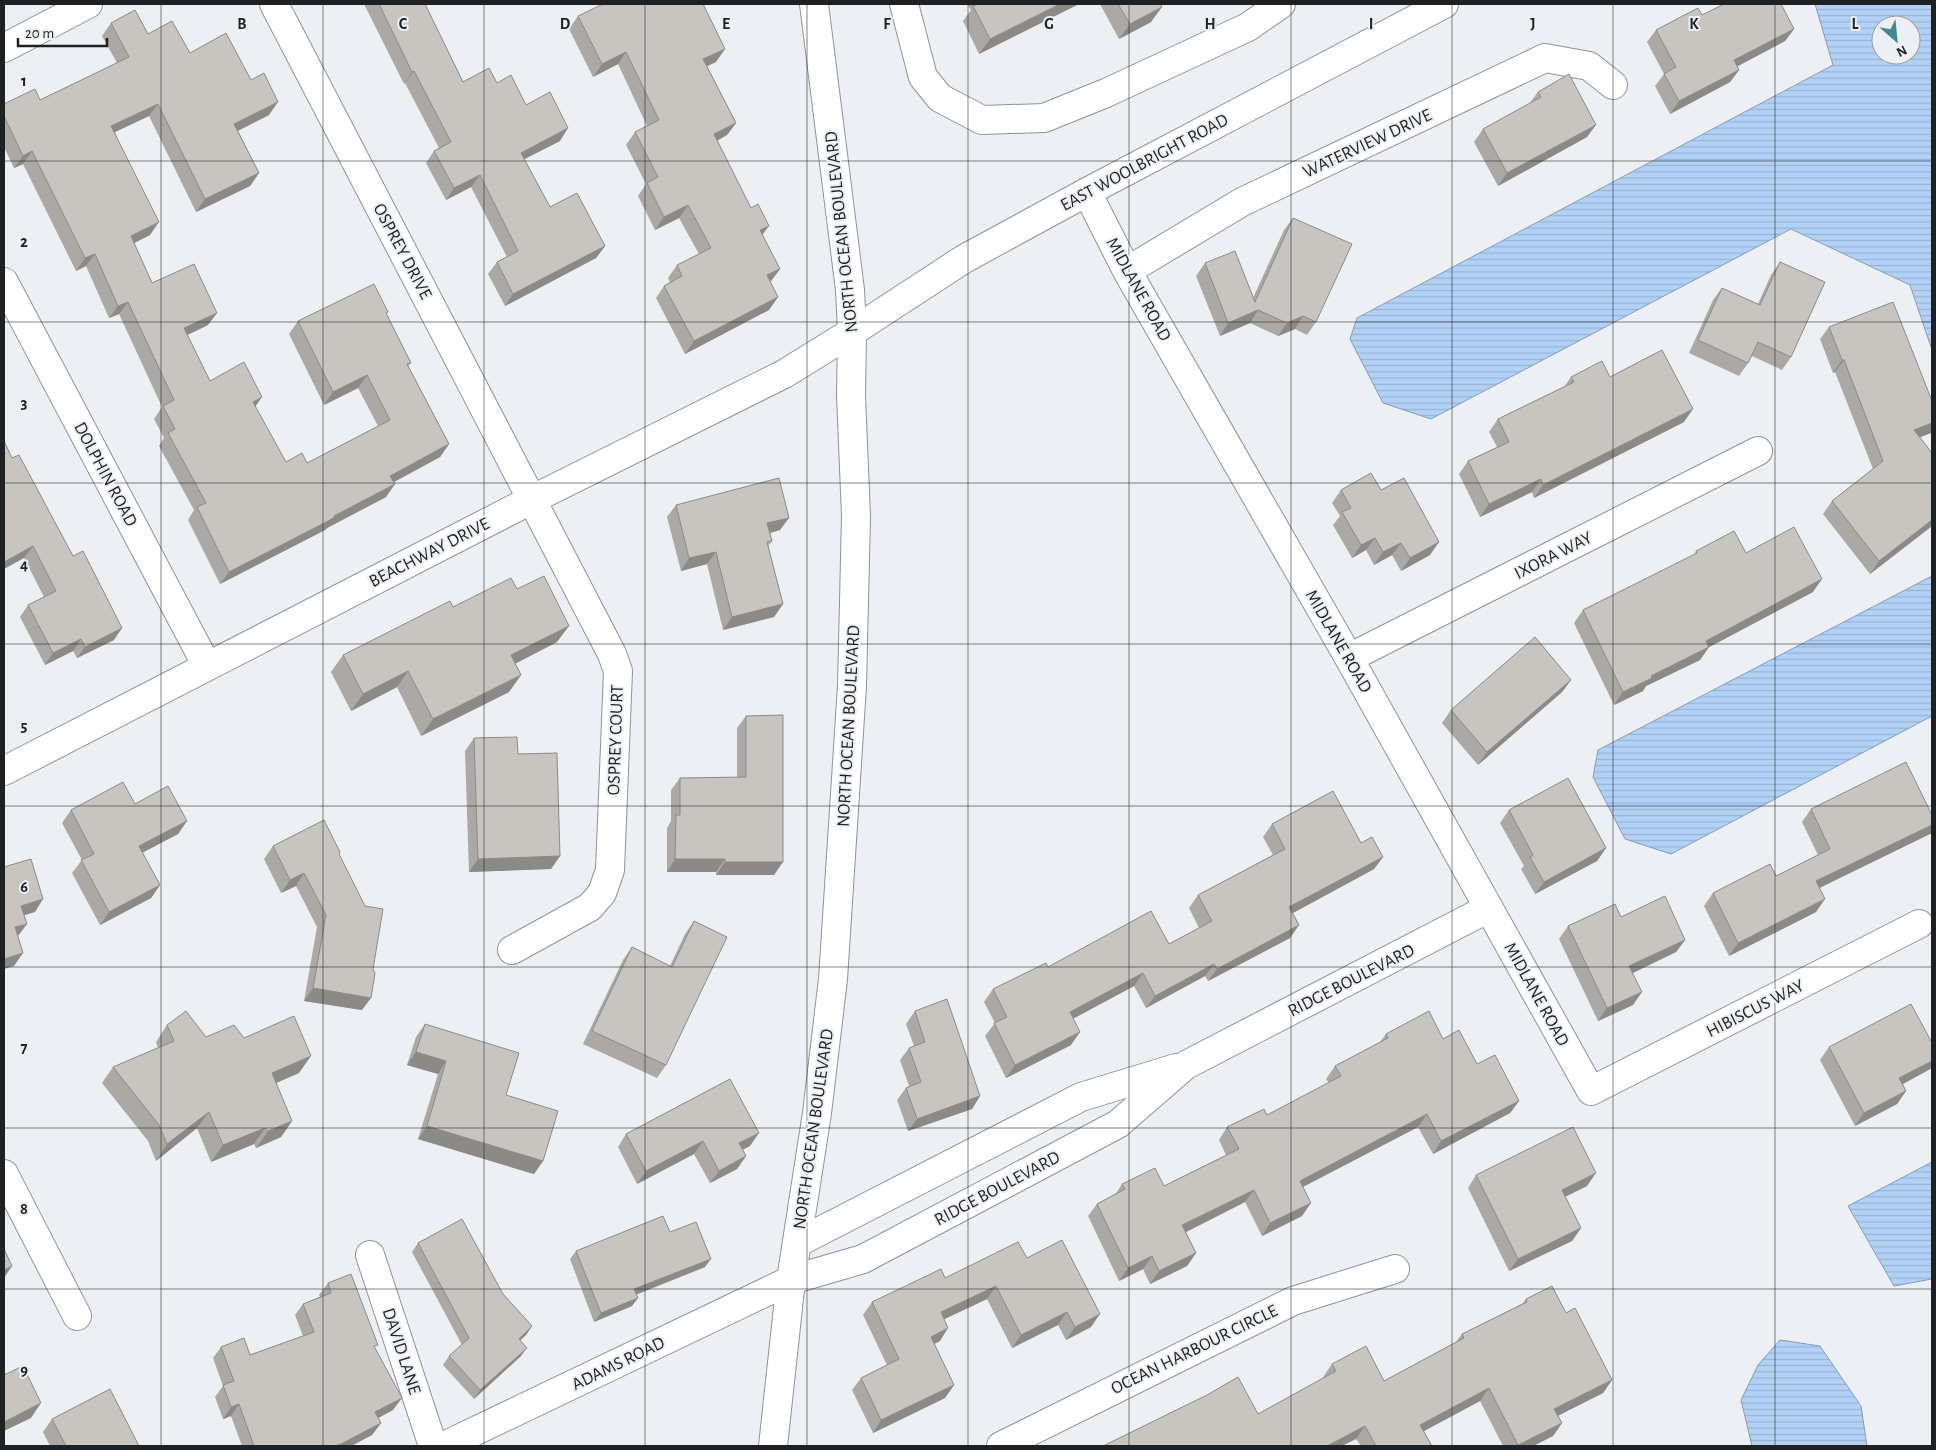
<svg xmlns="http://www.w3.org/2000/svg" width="1936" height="1450" font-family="'Alegreya Sans',sans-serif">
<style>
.water{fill:url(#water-rules);stroke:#869cb6;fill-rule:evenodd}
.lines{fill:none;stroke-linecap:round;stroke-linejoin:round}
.street-casing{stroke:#8f9296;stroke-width:30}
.secondary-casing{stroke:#8f9296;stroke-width:30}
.street{stroke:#fff;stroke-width:28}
.secondary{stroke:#fff;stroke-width:28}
.wall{fill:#aca9a5}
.shaded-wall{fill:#8c8a86}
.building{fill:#c8c5c0;stroke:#8c8a86}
.grid{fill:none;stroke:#1f2022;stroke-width:1;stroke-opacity:0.55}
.labels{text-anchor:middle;stroke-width:4;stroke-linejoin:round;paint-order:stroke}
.street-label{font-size:18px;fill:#1f2022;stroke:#ecf0f4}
.grid-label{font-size:16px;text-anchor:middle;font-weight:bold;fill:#1f2022;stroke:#ecf0f4;stroke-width:4;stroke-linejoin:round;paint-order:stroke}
</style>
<defs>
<pattern id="water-rules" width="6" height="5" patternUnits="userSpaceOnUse" patternTransform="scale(1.25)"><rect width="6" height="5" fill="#b2d1f6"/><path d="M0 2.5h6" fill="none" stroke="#99b3d3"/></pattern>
</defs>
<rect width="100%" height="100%" fill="#ecf0f4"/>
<path class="water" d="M1815 4H1932V350L1910 285 1791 229 1431 419 1383 403 1350 339 1357 318 1833 65ZM1881 25H1911V55H1881Z
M1932 576V716L1671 854 1625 839 1593 777 1598 750Z
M1932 1162V1279L1894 1286 1848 1206Z
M1780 1340 1820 1346 1861 1406 1867 1446H1752L1741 1400 1758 1365Z"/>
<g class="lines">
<g class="street-casing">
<path id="street" d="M274 4 612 654 618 671 610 870 602 893 590 907 512 950
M904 4 923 77 940 98 982 120 1044 118 1106 93 1248 27 1281 4
M4 48 88 4
M1087 192 1127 271 1349 658 1591 1091 1919 924
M1127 271 1242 202 1545 58 1589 66 1613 85
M4 282 207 666
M1349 658 1758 451
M4 771 533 499 784 374 852 332
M4 1174 77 1316
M797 1243 1081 1097 1176 1068
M370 1255 433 1446
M444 1446 791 1280 863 1259 1118 1124 1186 1065 1489 908
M1001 1446 1293 1301 1395 1269"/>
</g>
<g class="secondary-casing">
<path id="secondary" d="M852 332 964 259 1087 192 1444 4
M773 1446 791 1280 817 1113 833 979 852 686 856 516 851 396 852 332 850 290 814 4"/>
</g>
<use href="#street" class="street"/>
<use href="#secondary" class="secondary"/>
</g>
<path class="wall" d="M364 4H425L463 82 497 83 526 105 560 141 524 159 550 207 605 246 596 258 505 306 488 274 497 262 507 257 471 187 446 200 426 163 434 151 439 148 405 83 404 84Z
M967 4H1079L979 54 963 21 971 10Z
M1100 4H1160L1151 22 1119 39Z
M1702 15 1794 29 1785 41 1737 66 1739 70 1730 82 1670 114 1655 86 1664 74 1647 42 1656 30Z
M578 16 716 62 707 66 736 123 727 135 717 141 762 235 780 269 770 282 778 297 769 310 685 354 656 298 664 286 670 282 668 278 677 265 699 254 679 218 655 230 638 196 646 184 626 145 635 132 647 126 618 64 593 77 569 29Z
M111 23 148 34 190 53 269 115 238 131 259 173 250 186 196 212 149 116 115 132 150 235 134 243 152 283 208 325 187 335 210 381 255 407 286 462 307 463 378 426 358 388 324 405 289 334 298 321 386 314 411 363 408 366 449 444 440 457 394 482 386 497 327 528 325 530 220 584 188 520 194 510 159 446 164 438 154 419 162 407 119 314 109 318 86 266 76 271 23 164 14 168 4 147V104L40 100 117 63 102 36Z
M1538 92 1587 137 1498 186 1474 142 1483 129 1529 104Z
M1293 218 1316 322 1307 335 1295 329 1278 336 1250 323 1220 336 1196 276 1205 263 1253 298 1284 230Z
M1780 262 1791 357 1782 370 1752 356 1748 363 1739 376 1689 353 1713 300 1722 288 1758 304 1771 275Z
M1829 327 1932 401V431L1931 433 1920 437 1932 453V526L1870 574 1823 514 1832 501 1873 469 1835 372 1833 373 1820 339Z
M1571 377H1610L1684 422 1534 498 1532 492 1480 517 1459 474 1468 461 1497 447 1489 432 1498 419 1564 387Z
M12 458 114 640 77 658 73 651 45 665 20 617 28 605 44 597 24 558Z
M1341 490H1381L1430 555 1401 571 1392 555 1374 565 1366 550 1352 558 1333 525 1340 516 1332 503Z
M676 505 780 530 770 533 772 541 768 546 783 604 774 617 723 630 707 564 681 571 667 517Z
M1696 551 1746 553 1813 592 1709 647 1700 660 1646 686 1643 691 1614 705 1574 623 1583 610 1694 555Z
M517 589 557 642 515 664 521 675 509 692 421 736 397 687 351 711 331 672 343 655 453 607Z
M1571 680 1562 692 1478 765 1442 723 1451 710Z
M746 716 774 875H716V872H667V828L671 821V790L680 778 737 777V728Z
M474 738 518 754 560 856 551 869 469 872 465 751Z
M135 804 187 821 178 834 142 853 160 885 151 898 100 925 72 873 82 860 62 823 71 810Z
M1811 809 1931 815 1932 813V833L1819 888 1816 912 1729 956 1704 906 1713 893 1776 876 1818 855 1802 822Z
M1509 810 1606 848 1597 861 1535 894 1521 869 1524 866 1500 823Z
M1272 824 1361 843 1383 857 1374 869 1293 913 1299 925 1290 938 1208 981 1205 976 1146 1008 1134 986 1073 1019 1071 1045 1006 1078 985 1036 995 1023 984 1002 993 989 1048 967 1169 944 1199 928 1189 908 1198 895 1273 855 1263 837Z
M273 846 339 854 362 1010 304 1001 317 927 296 886 281 893 264 859Z
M1621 917 1685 940 1676 952 1633 973V1005L1598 1021 1559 939 1568 926Z
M694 921 666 1065 657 1078 583 1044 623 960 632 947 670 966 685 934Z
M915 1011 980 1096 972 1109 908 1131 897 1100 906 1088 909 1086 900 1060 909 1048 914 1046 906 1024Z
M425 1024 506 1095 543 1161 534 1174 418 1139 438 1074 407 1065 416 1037Z
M167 1025 206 1037 244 1038 299 1073 276 1083 292 1121 281 1137 256 1148 254 1144 211 1162 197 1128 156 1161 148 1141 102 1083 113 1067 158 1048 156 1042Z
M1386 1034 1443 1039 1477 1064 1519 1101 1510 1113 1433 1154 1418 1127 1303 1187 1302 1216 1262 1236 1245 1202 1186 1232 1196 1253 1187 1266 1150 1284 1143 1269 1119 1281 1088 1216 1097 1204 1115 1195 1122 1184 1164 1186 1226 1155 1219 1140 1227 1127 1267 1115 1329 1083 1326 1079 1335 1066 1380 1042Z
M1829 1047 1932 1068 1903 1084 1906 1091 1897 1104 1855 1126 1820 1060Z
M730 1079 750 1146 742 1150 746 1156 737 1169 710 1183 694 1154 637 1184 618 1147 626 1134Z
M1476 1175 1587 1186 1565 1196 1581 1228 1572 1241 1509 1271 1468 1188Z
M670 1232 705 1267 636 1294 632 1306 594 1322 570 1259 576 1251Z
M418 1243 503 1294 532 1326 526 1335 520 1340 521 1356 474 1399 443 1365 449 1356 462 1345 412 1252Z
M1027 1258 1091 1327 1066 1340 1058 1325 1012 1348 987 1299 944 1319 940 1341 934 1344 954 1385 945 1398 873 1433 852 1390 861 1378 887 1365 863 1315 872 1302 945 1278Z
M328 1283 375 1349 393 1410 378 1418 381 1423 372 1435 351 1446H242L231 1416 223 1419 215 1397 223 1386 213 1358 221 1347 250 1355 303 1336 295 1315 303 1304 320 1297 319 1295Z
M1526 1299 1566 1313 1612 1380 1603 1393 1558 1415 1562 1423 1553 1436 1533 1446H1503L1480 1401 1424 1431 1432 1446H1361L1356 1439 1258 1414 1324 1378 1323 1377 1332 1364 1384 1381 1456 1342 1462 1334 1522 1304Z
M52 1419 139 1446H50L43 1432Z"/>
<path class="shaded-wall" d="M1060 4H1079L979 54 990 39Z
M1162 7 1151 22 1119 39 1130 24Z
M1794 29 1785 41 1725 73 1734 60Z
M725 49 716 62 694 72 703 59Z
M626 52 618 64 593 77 602 64Z
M1739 70 1730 82 1670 114 1679 101Z
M414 71 405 83 404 84 412 72Z
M278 102 269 115 225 137 234 124Z
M158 104 149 116 102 138 111 126Z
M736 123 727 135 705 147 714 134Z
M1596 125 1587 137 1498 186 1507 173Z
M568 128 560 141 513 165 521 153Z
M32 151 23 164 14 168 23 156Z
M259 173 250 186 196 212 205 199Z
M480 175 471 187 446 200 454 188Z
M688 205 679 218 655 230 664 217Z
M159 222 150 235 122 249 131 236Z
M769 226 760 238V230Z
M605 246 596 258 505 306 513 294Z
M95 254 86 266 76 271 85 258Z
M780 269 771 281 758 288 767 275Z
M778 297 769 310 685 354 694 341Z
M128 302 119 314 109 318 118 306Z
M1258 310 1250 323 1220 336 1228 323Z
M217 313 208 325 175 341 184 328Z
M1303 316 1295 329 1278 336 1287 323Z
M1842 360H1844L1835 372 1833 373Z
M367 375 358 388 324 405 333 392Z
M262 397 253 410V402Z
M1693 409 1684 422 1534 498 1543 485Z
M1932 423V431L1931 433 1905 443 1914 430Z
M449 444 440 457 381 489 390 476Z
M1541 479 1532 492 1480 517 1489 504Z
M395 484 386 497 327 528 325 530 220 584 229 572Z
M789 518 780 530 758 536 767 523Z
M1932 520V526L1870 574 1879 561Z
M1375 538 1366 550 1352 558 1361 545Z
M1439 542 1430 555 1401 571 1410 558Z
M1401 543 1392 555 1374 565 1383 552Z
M33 546 24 558 4 569V562Z
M716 552 707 564 681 571 689 558Z
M1822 579 1813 592 1700 652 1709 647 1700 660 1646 686 1643 691 1614 705 1623 692 1706 641Z
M783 604 774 617 723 630 732 617Z
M569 626 557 642 499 672 511 655Z
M122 628 114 640 77 658 85 647Z
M81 639 73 651 45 665 53 653Z
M408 671 397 687 351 711 363 694Z
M521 675 509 692 421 736 433 719Z
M1571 680 1562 692 1478 765 1487 752Z
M187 821 178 834 130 859 139 846Z
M1932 825V833L1807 894 1816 881Z
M1606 848 1597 861 1535 894 1544 882Z
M560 856 551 869 469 872 478 859Z
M1383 857 1374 869 1280 920 1289 907Z
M675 859H725L716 872H667Z
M725 862H783L774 875H716Z
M304 873 296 886 281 893 290 880Z
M160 885 151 898 100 925 109 912Z
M43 899 35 912 12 919 21 906Z
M1825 899 1816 912 1729 956 1738 943Z
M27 924 18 936 15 927Z
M1299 925 1290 938 1208 981 1217 969Z
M1685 940 1676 952 1620 979 1629 966Z
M23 953 14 966 4 969V959Z
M1214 964 1205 976 1146 1008 1155 996Z
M1143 973 1134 986 1061 1025 1070 1012Z
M313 988 371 998 362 1010 304 1001Z
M1642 992 1633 1005 1598 1021 1607 1008Z
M1080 1032 1071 1045 1006 1078 1015 1065Z
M416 1052 446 1061 438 1074 407 1065Z
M311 1056 299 1073 260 1090 272 1073Z
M1932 1061V1068L1890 1091 1899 1078Z
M1906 1091 1897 1104 1855 1126 1864 1113Z
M980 1096 972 1109 908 1131 917 1119Z
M1519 1101 1510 1113 1433 1154 1441 1141Z
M209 1112 197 1128 156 1161 167 1144Z
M1427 1114 1418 1127 1291 1193 1300 1181Z
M292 1121 281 1137 256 1148 268 1131Z
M427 1126 543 1161 534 1174 418 1139Z
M265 1128 254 1144 211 1162 223 1145Z
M759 1133 750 1146 730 1156 739 1143Z
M703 1141 694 1154 637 1184 646 1171Z
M746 1156 737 1169 710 1183 719 1171Z
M1596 1173 1587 1186 1553 1203 1562 1190Z
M1254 1190 1245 1202 1174 1238 1182 1225Z
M1311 1203 1302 1216 1262 1236 1270 1223Z
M1581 1228 1572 1241 1509 1271 1518 1259Z
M1196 1253 1187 1266 1150 1284 1159 1271Z
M1152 1256 1143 1269 1119 1281 1128 1268Z
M711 1259 705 1267 628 1298 634 1289Z
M12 1266 4 1278V1270Z
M996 1286 987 1299 932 1325 941 1312Z
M638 1298 632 1306 594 1322 601 1313Z
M1067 1312 1058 1325 1012 1348 1021 1335Z
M1100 1314 1091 1327 1066 1340 1075 1327Z
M532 1326 526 1335 513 1347 519 1339Z
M948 1328 940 1341 922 1350 931 1337Z
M527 1348 521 1356 474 1399 480 1390Z
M1612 1380 1603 1393 1546 1422 1554 1409Z
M954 1385 945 1398 873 1433 881 1420Z
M1489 1388 1480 1401 1411 1438 1420 1425Z
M402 1398 393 1410 367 1424 375 1412Z
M41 1403 31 1418 4 1431V1422Z
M239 1404 231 1416 223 1419 231 1407Z
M381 1423 372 1435 351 1446H335Z
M1562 1423 1553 1436 1533 1446H1517Z
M1365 1426 1356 1439 1342 1446H1327Z"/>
<path class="building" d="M379 4H425L463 82 489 68 497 83 511 75 526 105 550 92 568 128 521 153 550 207 577 193 605 246 513 294 497 262 518 251 480 175 454 188 434 151 451 142 414 71 412 72Z
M603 4H703L725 49 703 59 736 123 714 134 751 208 758 204 769 226 760 230 780 269 767 275 778 297 694 341 664 286 682 276 677 265 711 248 688 205 664 217 647 183 658 177 635 132 659 120 626 52 602 64 578 16Z
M978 4H1060L990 39 973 6Z
M1118 4H1160L1162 7 1130 24Z
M1724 4H1781L1794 29 1734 60 1739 70 1679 101 1664 74 1676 67 1656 30 1698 8 1702 15Z
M135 10 148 34 172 21 190 53 226 33 251 80 264 73 278 102 234 124 259 173 205 199 158 104 111 126 159 222 131 236 152 283 194 264 217 313 184 328 210 381 244 362 262 397 253 402 286 462 302 453 307 463 390 420 367 375 333 392 298 321 374 284 388 312 386 313 411 363 407 364 449 444 390 476 395 484 334 516V518L229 572 197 507 206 503 168 433 175 429 163 406 174 400 128 302 118 306 95 254 85 258 32 151 23 156 4 116V104L35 89 40 100 129 57 111 23Z
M1569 74 1596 125 1507 173 1483 129 1541 97 1538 92Z
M1293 218 1352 244 1316 322 1303 316 1287 323 1258 310 1228 323 1205 263 1235 251 1255 302Z
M1780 262 1825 282 1791 357 1758 342 1748 363 1698 340 1722 288 1760 305Z
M1893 302 1932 401V423L1914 430 1932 453V520L1879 561 1832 501 1883 461 1844 360H1842L1829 327Z
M1662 350 1693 409 1543 485 1541 479 1489 504 1468 461 1509 442 1498 419 1574 382 1571 377 1602 361 1610 377Z
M4 441 12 458 19 455 73 556 83 551 122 628 85 647 81 639 53 653 28 605 56 591 33 546 4 562Z
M1371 473 1381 490 1404 478 1439 542 1410 558 1401 543 1383 552 1375 538 1361 545 1342 512 1351 508 1341 490Z
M779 478 789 518 767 523 772 541 767 542 783 604 732 617 716 552 689 558 676 505Z
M1794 527 1822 579 1706 641 1709 647 1651 676 1652 678 1623 692 1583 610 1697 553 1696 551 1734 531 1746 553Z
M544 576 569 626 511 655 521 675 433 719 408 671 363 694 343 655 450 601 453 607 511 578 517 589Z
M1535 637 1571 680 1487 752 1451 710Z
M783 715V862H725V859H675L676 815H680V778L746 777V716Z
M517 737 518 754 557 753 560 856 478 859 474 738Z
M1906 762 1932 815V814V825L1816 881 1825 899 1738 943 1713 893 1770 864 1776 876 1830 849 1811 809Z
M1568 778 1606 848 1544 882 1530 857 1533 855 1509 810Z
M123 782 135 804 168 786 187 821 139 846 160 885 109 912 81 860 94 854 71 810Z
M1333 791 1361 843 1372 837 1383 857 1289 907 1299 925 1217 969 1214 964 1155 996 1143 973 1070 1012 1080 1032 1015 1065 994 1023 1007 1017 993 989 1046 963 1048 967 1151 911 1169 944 1212 921 1198 895 1285 849 1272 824Z
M324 820 340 852 339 854 365 906 383 909 373 969 375 973 371 998 313 988 326 915 304 873 290 880 273 846Z
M31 859 43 899 21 906 27 924 15 927 23 953 4 959V867Z
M1665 896 1685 940 1629 966 1642 992 1607 1008 1568 926 1615 904 1621 917Z
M694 921 727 937 666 1065 592 1031 632 947 672 967Z
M947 999 980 1096 917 1119 906 1088 921 1082 909 1048 925 1042 915 1011Z
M1911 1004 1931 1041 1932 1039V1061L1899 1078 1906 1091 1864 1113 1829 1047Z
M186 1011 206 1037 234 1025 244 1038 294 1016 311 1056 272 1073 292 1121 268 1131 265 1128 223 1145 209 1112 167 1144 159 1125 113 1067 174 1041 167 1025Z
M1429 1011 1443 1039 1459 1030 1477 1064 1495 1055 1519 1101 1441 1141 1427 1114 1300 1181 1311 1203 1270 1223 1254 1190 1182 1225 1196 1253 1159 1271 1152 1256 1128 1268 1097 1204 1125 1189 1122 1184 1155 1168 1164 1186 1239 1149 1227 1127 1264 1109 1267 1115 1341 1076 1335 1066 1388 1038 1386 1034Z
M425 1024 519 1053 506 1095 558 1111 543 1161 427 1126 446 1061 416 1052Z
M730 1079 759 1133 739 1143 746 1156 719 1171 703 1141 646 1171 626 1134Z
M1573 1127 1596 1173 1562 1190 1581 1228 1518 1259 1476 1175Z
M663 1216 670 1232 696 1222 711 1259 634 1289 638 1298 601 1313 576 1251Z
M462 1219 503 1294 532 1326 519 1339 527 1348 480 1390 449 1356 469 1338 418 1243Z
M1062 1240 1100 1314 1075 1327 1067 1312 1021 1335 996 1286 941 1312 948 1328 931 1337 954 1385 881 1420 861 1378 899 1359 872 1302 941 1269 945 1278 1018 1242 1027 1258Z
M4 1249 12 1266 4 1270Z
M351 1274 378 1345 374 1346 402 1398 375 1412 381 1423 341 1444 335 1446H254L239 1404 231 1407 223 1385 234 1381 221 1347 244 1338 250 1355 314 1332 303 1304 331 1293 328 1283Z
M1552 1286 1566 1313 1575 1308 1612 1380 1554 1409 1562 1423 1518 1445 1489 1388 1420 1425 1432 1446H1376L1365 1426 1327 1446H1103L1207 1395 1238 1377 1258 1414 1336 1371 1332 1364 1366 1346 1384 1381 1464 1338 1462 1334 1527 1302 1526 1299Z
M23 1366 41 1403 4 1422V1375Z
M110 1389 139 1446H66L52 1419Z"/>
<path class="grid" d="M161 4V1446M323 4V1446M484 4V1446M645 4V1446M807 4V1446M968 4V1446M1129 4V1446M1291 4V1446M1452 4V1446M1613 4V1446M1775 4V1446M4 161H1932M4 322H1932M4 483H1932M4 644H1932M4 806H1932M4 967H1932M4 1128H1932M4 1289H1932"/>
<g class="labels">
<g class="street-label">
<text transform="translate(1367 143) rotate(-25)" y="6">WATERVIEW DRIVE</text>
<text transform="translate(1144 162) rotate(-28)" y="6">EAST WOOLBRIGHT ROAD</text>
<text transform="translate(841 232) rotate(-96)" y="6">NORTH OCEAN BOULEVARD</text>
<text transform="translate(403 251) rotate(62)" y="6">OSPREY DRIVE</text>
<text transform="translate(1139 289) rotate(61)" y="6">MIDLANE ROAD</text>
<text transform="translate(106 474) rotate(62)" y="6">DOLPHIN ROAD</text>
<text transform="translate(429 552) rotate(-27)" y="6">BEACHWAY DRIVE</text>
<text transform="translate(1553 555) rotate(-27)" y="6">IXORA WAY</text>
<text transform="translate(1339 641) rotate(60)" y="6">MIDLANE ROAD</text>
<text transform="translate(848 726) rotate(-87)" y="6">NORTH OCEAN BOULEVARD</text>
<text transform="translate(615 740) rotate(-88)" y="6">OSPREY COURT</text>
<text transform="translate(1351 980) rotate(-27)" y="6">RIDGE BOULEVARD</text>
<text transform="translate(1537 994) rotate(61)" y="6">MIDLANE ROAD</text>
<text transform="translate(1755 1008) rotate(-27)" y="6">HIBISCUS WAY</text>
<text transform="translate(813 1129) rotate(-82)" y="6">NORTH OCEAN BOULEVARD</text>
<text transform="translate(997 1188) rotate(-28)" y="6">RIDGE BOULEVARD</text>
<text transform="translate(1194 1349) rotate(-26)" y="6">OCEAN HARBOUR CIRCLE</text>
<text transform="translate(402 1351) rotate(72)" y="6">DAVID LANE</text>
<text transform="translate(618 1363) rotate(-26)" y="6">ADAMS ROAD</text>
</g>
</g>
<g class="grid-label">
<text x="242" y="29">B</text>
<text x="403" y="29">C</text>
<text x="565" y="29">D</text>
<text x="726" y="29">E</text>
<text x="887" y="29">F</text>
<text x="1049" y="29">G</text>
<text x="1210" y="29">H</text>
<text x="1371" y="29">I</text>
<text x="1533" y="29">J</text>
<text x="1694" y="29">K</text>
<text x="1855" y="29">L</text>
<text x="24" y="86">1</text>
<text x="24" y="247">2</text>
<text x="24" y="408">3</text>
<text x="24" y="570">4</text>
<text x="24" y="731">5</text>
<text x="24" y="892">6</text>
<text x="24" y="1053">7</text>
<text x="24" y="1214">8</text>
<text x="24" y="1375">9</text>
</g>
<rect width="1936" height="1450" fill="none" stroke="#1f2022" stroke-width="10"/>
<g transform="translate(1896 40) rotate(153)"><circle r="24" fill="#ecf0f4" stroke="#9a9da0"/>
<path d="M0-4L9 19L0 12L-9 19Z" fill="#41898f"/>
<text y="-8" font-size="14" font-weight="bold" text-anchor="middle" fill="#1f2022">N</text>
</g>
<path d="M18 38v8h89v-8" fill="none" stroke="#1f2022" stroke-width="2.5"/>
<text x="25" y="38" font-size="15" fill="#1f2022" stroke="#ecf0f4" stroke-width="4" paint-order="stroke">20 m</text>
</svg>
